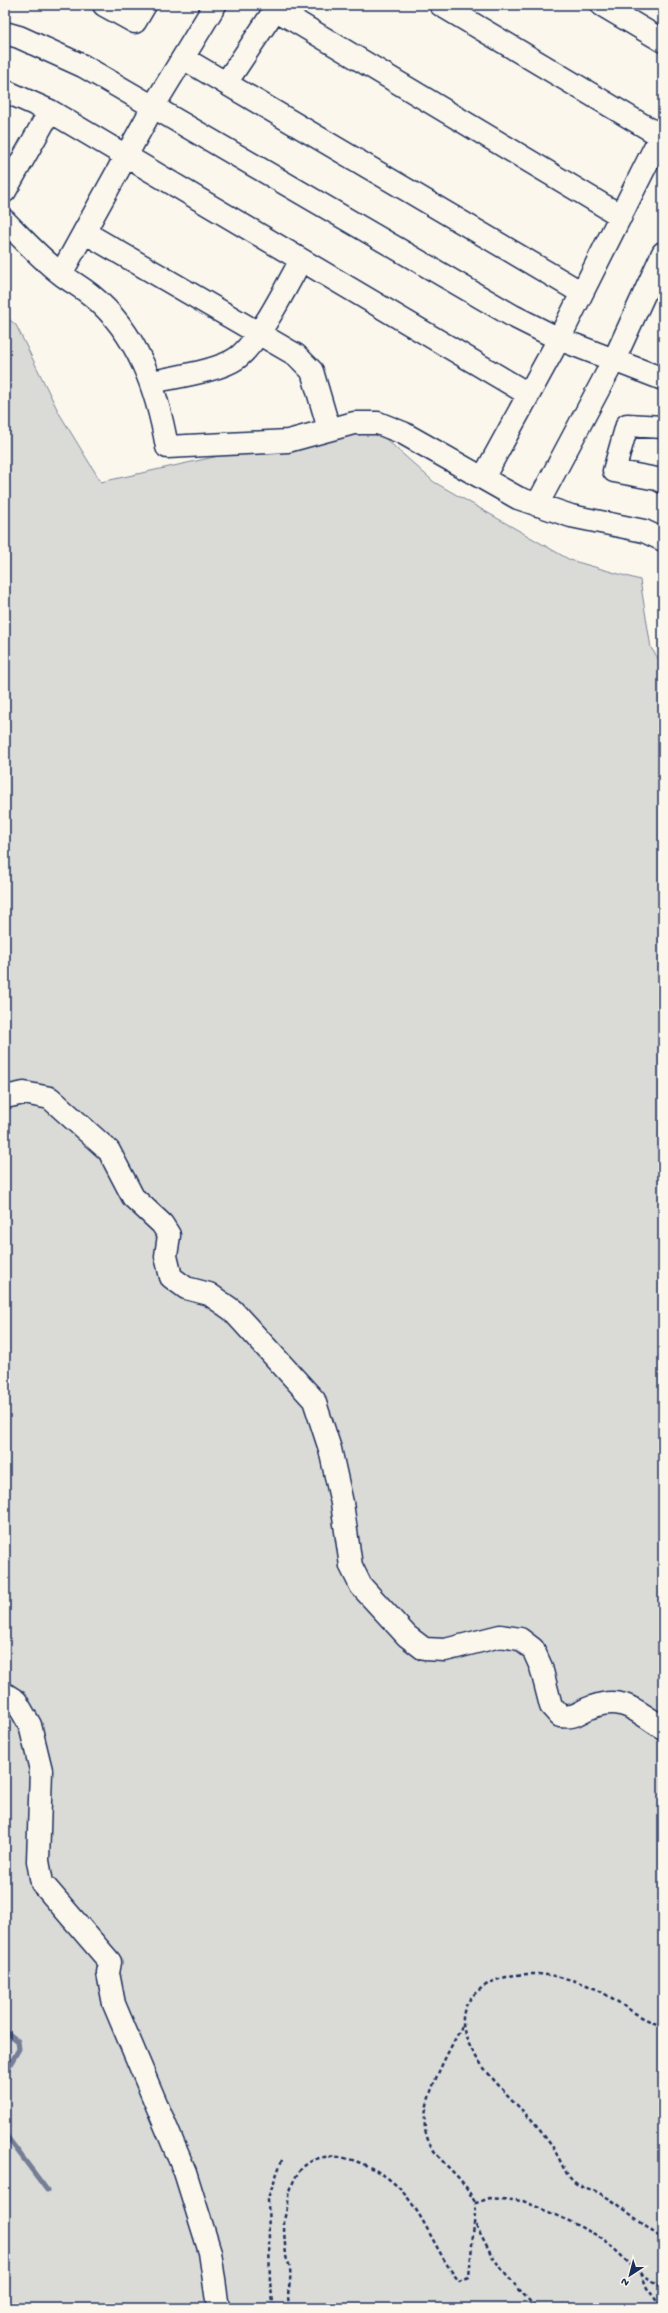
<svg xmlns="http://www.w3.org/2000/svg" width="668" height="2313" font-family="'Gochi Hand',sans-serif">
<style>
.green{fill:#dadad7;stroke:#7a849a}
.lines{fill:none;stroke-linecap:round;stroke-linejoin:round}
.stream{stroke:#747e96;stroke-width:5}
.minor-casing{stroke:#1b2f5e;stroke-width:25}
.path{stroke:#1b2f5e;stroke-width:2.5;stroke-dasharray:4 3;stroke-linecap:butt}
.minor{stroke:#fbf7ec;stroke-width:22}
</style>
<rect width="100%" height="100%" fill="#fbf7ec"/>
<filter id="ink" filterUnits="userSpaceOnUse"><feTurbulence type="fractalNoise" baseFrequency=".025" numOctaves="2"/><feDisplacementMap in="SourceGraphic" scale="8" xChannelSelector="R" yChannelSelector="G"/><feConvolveMatrix kernelMatrix="1 2 1 2 8 2 1 2 1" color-interpolation-filters="sRGB"/></filter>
<g filter="url(#ink)">
<path class="green" d="M5 316 16 325 59 413 101 482 368 423 434 482 570 560 640 580 651 648 663 665V2308H5Z"/>
<g class="lines">
<path class="stream" d="M5 2031 18 2041 19 2049 5 2073
M5 2134 47 2190"/>
<g class="minor-casing">
<path id="minor" d="M104 5 135 22 145 5
M441 5 661 136
M602 5 663 41
M275 9 621 216
M5 33 19 37 83 66 513 316 559 339 663 379
M183 58 582 293
M226 83 278 5
M5 91 50 111 528 394
M5 191 50 111
M5 221C23 239 40 258 61 274 70 281 81 287 91 295 138 333 157 390 167 447L288 441 354 423H378L403 433 518 498 571 516 644 531 663 540
M84 232 296 355 312 371 329 429
M61 274 153 107 215 5
M152 382C174 377 219 371 237 358 259 342 287 285 301 260
M663 427 627 425 614 471 657 479 663 482
M483 478 559 339 663 131
M537 505 614 360 663 253
M5 1097 24 1093 50 1098 109 1151 133 1197 162 1224 169 1235 166 1256 171 1277 186 1288 209 1294 232 1310 314 1400 330 1449 342 1503 351 1566 361 1586 407 1636 424 1649 445 1650 500 1636 520 1639 533 1649 541 1667 551 1706 560 1716C578 1718 577 1712 592 1707 624 1695 637 1712 663 1728
M5 1694 16 1701 30 1725 41 1770 38 1861 42 1883 110 1962 108 1973 114 2004 185 2172 210 2252 218 2308"/>
</g>
<path class="path" d="M462 2026C448 2053 418 2104 426 2134 432 2155 450 2167 463 2183 468 2189 471 2197 476 2203
M663 2026C639 2019 626 2006 605 1994 591 1985 565 1977 548 1975 525 1972 497 1975 479 1990 428 2031 512 2095 537 2127 543 2134 549 2142 554 2149 560 2159 564 2172 572 2180 578 2187 589 2188 597 2192 622 2204 640 2224 663 2239
M476 2225 492 2256 506 2275 536 2308
M641 2273 647 2288 662 2308
M274 2308 270 2283 268 2198 283 2157
M290 2308C285 2292 292 2284 290 2269 290 2264 286 2260 286 2255 285 2245 284 2234 284 2224 284 2217 287 2210 288 2203 295 2143 346 2149 386 2177 422 2202 432 2249 459 2281L469 2277 476 2203 490 2198 523 2201 567 2220 604 2239 636 2270 663 2288"/>
<use href="#minor" class="minor"/>
</g>
</g>
<rect width="668" height="2313" fill="none" stroke="#fbf7ec" stroke-width="20"/>
<rect x="10" y="10" width="648" height="2293" fill="none" stroke="#1b2f5e" stroke-width="1.5" filter="url(#ink)"/>
<g transform="translate(630 2275) rotate(216)" stroke="#fbf7ec" stroke-width="3" paint-order="stroke">
<path d="M0-3L7 15L0 10L-7 15Z" fill="#1b2f5e"/>
<text y="-6" font-size="11" font-weight="bold" text-anchor="middle" fill="#1b2f5e">N</text>
</g>
</svg>
